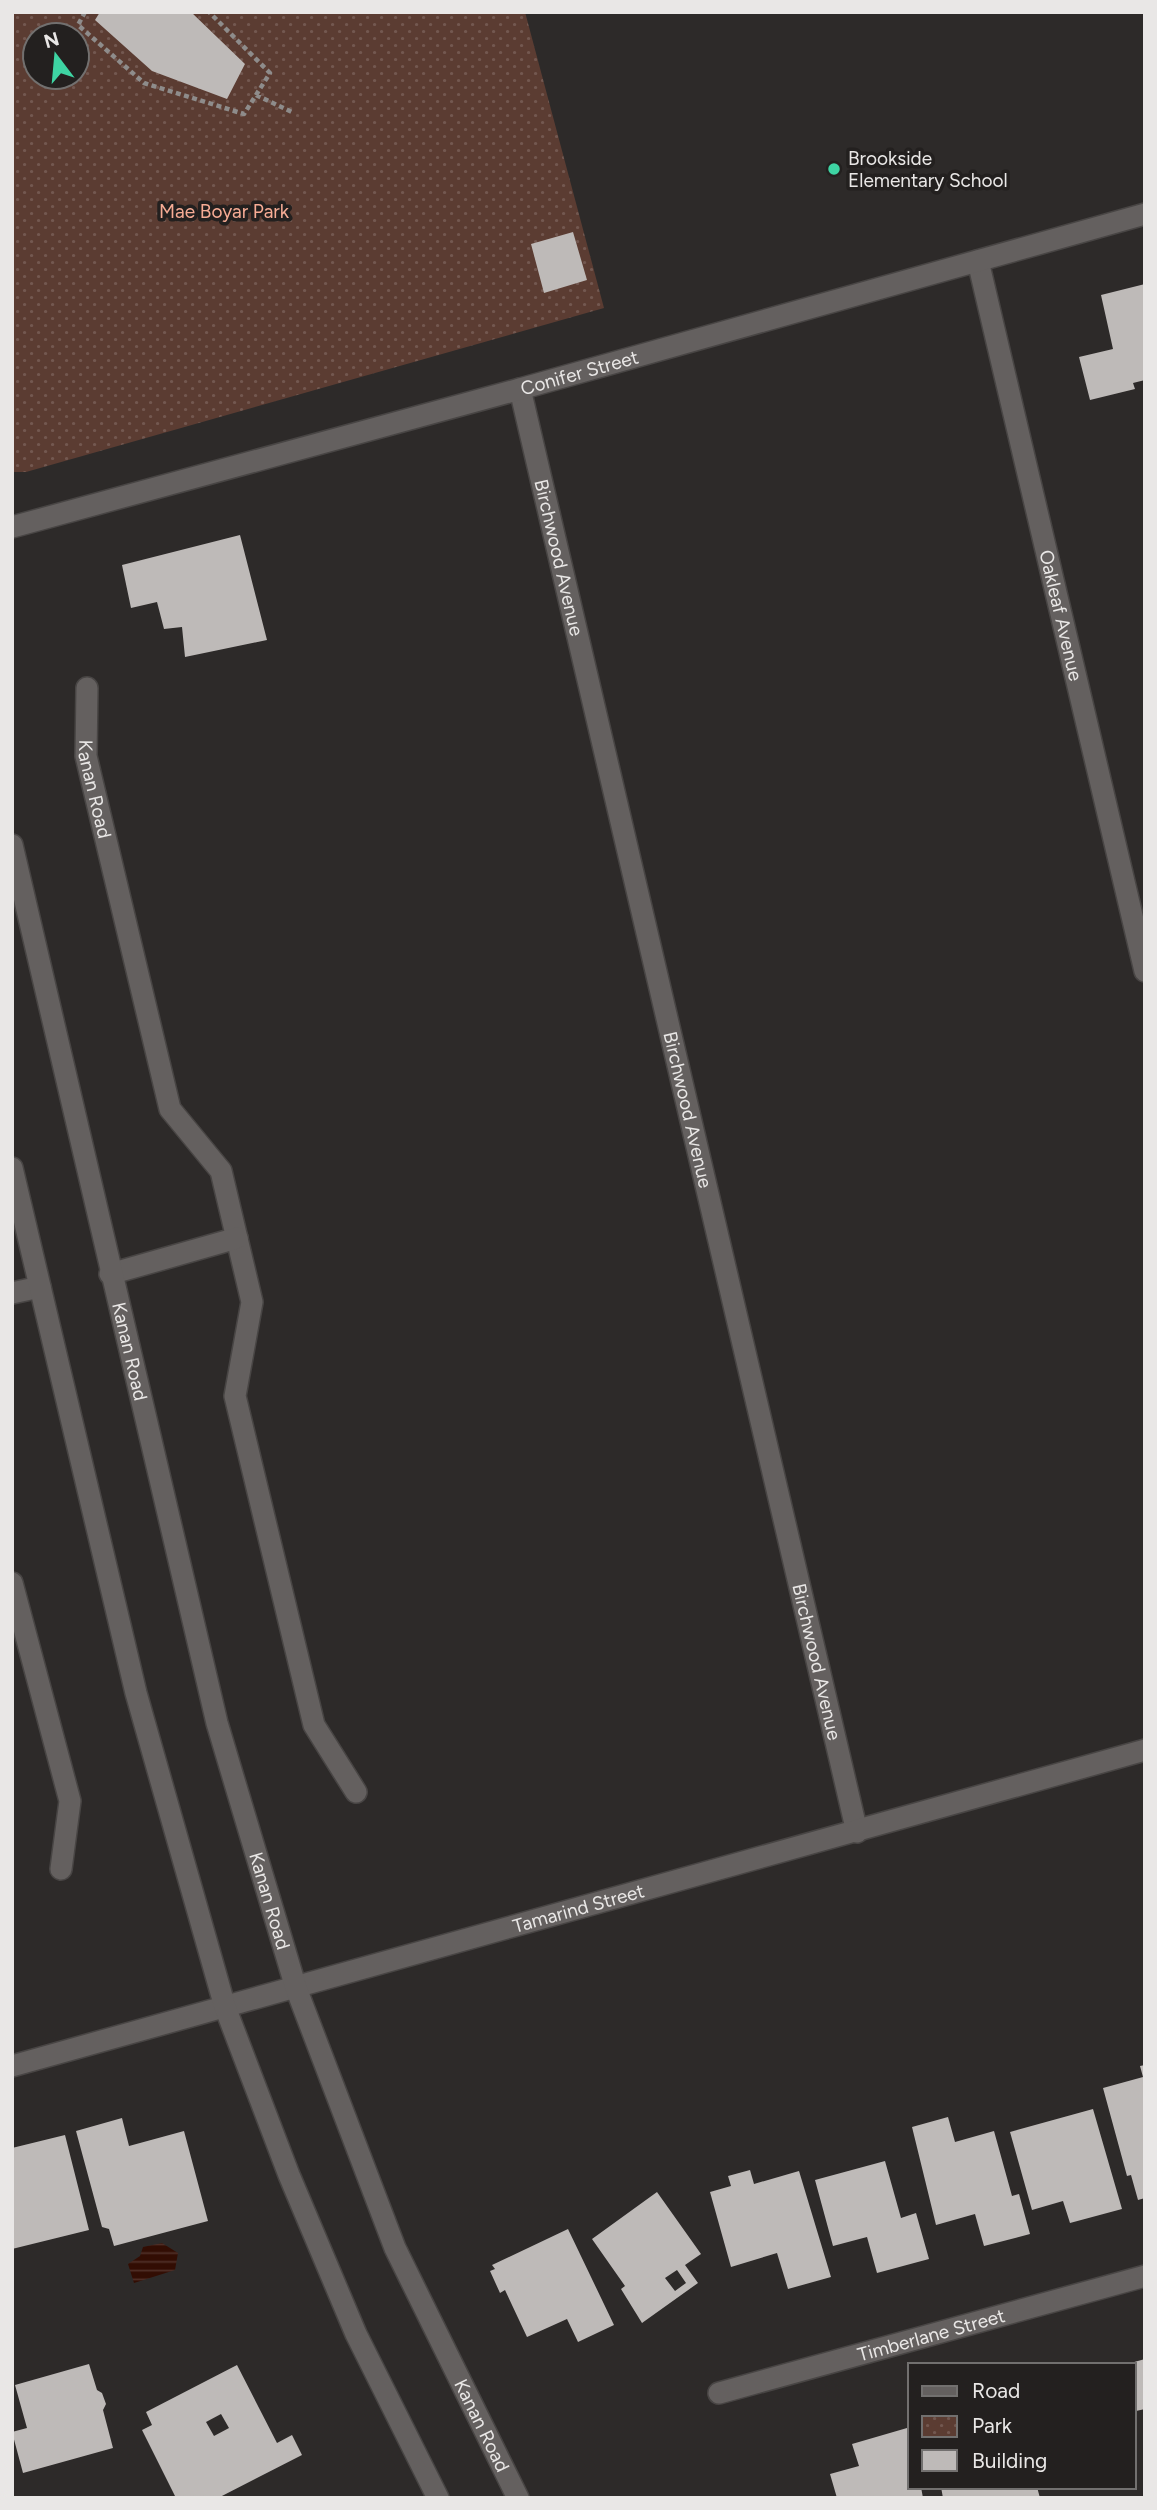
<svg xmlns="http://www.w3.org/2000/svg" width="1157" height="2510" font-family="Figtree,sans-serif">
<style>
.park{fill:url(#park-dots);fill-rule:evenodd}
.water{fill:url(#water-rules)}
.building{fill:#bebab8;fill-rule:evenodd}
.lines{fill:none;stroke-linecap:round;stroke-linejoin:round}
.street-casing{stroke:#484544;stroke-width:24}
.secondary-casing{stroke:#484544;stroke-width:24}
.path{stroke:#8e8c8b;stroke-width:4.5;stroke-dasharray:5 3.5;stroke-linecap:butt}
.street{stroke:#64605f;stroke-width:21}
.secondary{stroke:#64605f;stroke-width:21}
.poi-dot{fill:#3ed4a3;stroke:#23201f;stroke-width:2.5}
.labels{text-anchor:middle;stroke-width:7;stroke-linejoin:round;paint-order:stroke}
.poi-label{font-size:19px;fill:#e9e7e6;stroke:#23201f;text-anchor:start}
.park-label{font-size:19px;fill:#f7ac95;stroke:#23201f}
.street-label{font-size:19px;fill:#e9e7e6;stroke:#23201f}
</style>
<defs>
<pattern id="park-dots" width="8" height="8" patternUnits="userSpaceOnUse" patternTransform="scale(1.75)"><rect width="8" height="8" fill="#5b3c32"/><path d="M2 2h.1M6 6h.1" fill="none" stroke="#735850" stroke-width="1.8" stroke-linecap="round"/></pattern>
<pattern id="water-rules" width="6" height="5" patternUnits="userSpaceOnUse" patternTransform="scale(1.75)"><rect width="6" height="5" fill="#320d03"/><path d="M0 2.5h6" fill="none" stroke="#503028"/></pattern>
</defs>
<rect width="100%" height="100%" fill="#2d2a29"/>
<path class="park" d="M12 12H525L604 308 26 472H12ZM35 35H77V77H35Z"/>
<path class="water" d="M162 2243 178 2253 175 2270 134 2283 128 2264 140 2256 143 2247Z"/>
<path class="building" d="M100 12H191L245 64 227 99 152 71 95 20Z
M573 232 587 280 544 293 531 244Z
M1145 284V380L1133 383 1135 389 1090 400 1079 357 1113 349 1101 295Z
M240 535 267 640 185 657 182 627 164 629 157 602 131 608 122 565Z
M1145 2065V2198L1138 2200 1131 2175 1127 2176 1103 2088 1143 2077 1140 2066Z
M1093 2109 1122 2209 1070 2223 1063 2201 1032 2210 1010 2132Z
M948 2117 955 2142 994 2131 1012 2196 1019 2194 1030 2234 984 2246 975 2214 936 2225 912 2127Z
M122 2118 129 2146 184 2131 208 2221 114 2246 109 2229 102 2227 76 2131Z
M65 2135 89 2230 12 2249V2148Z
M885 2161 901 2218 916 2213 929 2259 877 2273 867 2237 833 2246 815 2180Z
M750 2170 754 2184 799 2171 831 2277 788 2289 777 2253 731 2267 710 2192 731 2186 728 2176Z
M657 2192 701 2254 685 2265 698 2283 642 2323 621 2289 625 2286 592 2239ZM677 2270 686 2283 675 2291 665 2278Z
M568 2229 614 2325 578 2342 567 2319 527 2337 505 2290 500 2293 490 2271 495 2269 492 2265Z
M1145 2359V2409L1136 2411 1134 2365 1127 2364Z
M89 2364 97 2390 102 2393 106 2404 103 2410 113 2448 23 2473 12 2432 27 2428 15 2385Z
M237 2365 277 2443 292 2435 302 2455 218 2498H176L142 2430 152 2425 146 2412ZM221 2414 229 2428 214 2436 206 2422Z
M907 2428 910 2487H921L923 2498H837L830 2474 859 2466 852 2444Z
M941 2487H1037L1040 2498H943Z"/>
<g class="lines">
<g class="street-casing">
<g id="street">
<path id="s1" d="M978 261 1145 971"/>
<path id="s2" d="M520 389 857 1832"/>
<path id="s3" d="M12 527 520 389 1145 214"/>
<path id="s4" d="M87 688 86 756 170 1109 221 1171 252 1302 235 1396 314 1725 356 1792"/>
<path d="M110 1274 237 1238"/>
<path d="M12 1293 40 1287"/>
<path d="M12 1583 70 1801 61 1869"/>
<path id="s5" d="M12 2066 1145 1750"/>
<path id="s6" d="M719 2393 1145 2276"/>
</g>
</g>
<g class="secondary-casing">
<g id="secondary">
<path id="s7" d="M12 845 217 1723 296 1988 395 2248 518 2498"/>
<path d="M12 1168 136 1693 225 2007 289 2175 356 2334 438 2498"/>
</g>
</g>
<path class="path" d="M85 12 78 25 144 83 244 114 270 73 209 12
M256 95 294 113"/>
<use href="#street" class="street"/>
<use href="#secondary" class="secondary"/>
</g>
<circle class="poi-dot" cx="834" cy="169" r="7"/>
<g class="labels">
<g class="poi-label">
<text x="848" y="165">Brookside<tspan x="848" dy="22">Elementary School</tspan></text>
</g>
<g class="park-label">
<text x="224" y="218">Mae Boyar Park</text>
</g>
<g class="street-label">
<text dy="7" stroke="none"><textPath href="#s3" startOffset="588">Conifer Street</textPath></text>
<text dy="7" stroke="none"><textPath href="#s2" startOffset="173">Birchwood Avenue</textPath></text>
<text dy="7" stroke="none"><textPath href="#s1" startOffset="364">Oakleaf Avenue</textPath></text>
<text dy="7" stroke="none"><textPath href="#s4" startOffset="102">Kanan Road</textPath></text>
<text dy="7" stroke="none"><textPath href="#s2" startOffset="740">Birchwood Avenue</textPath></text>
<text dy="7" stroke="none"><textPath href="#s7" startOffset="520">Kanan Road</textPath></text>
<text dy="7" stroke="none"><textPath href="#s2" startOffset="1307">Birchwood Avenue</textPath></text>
<text dy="7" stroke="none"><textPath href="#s7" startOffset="1087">Kanan Road</textPath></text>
<text dy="7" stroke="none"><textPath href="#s5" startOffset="588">Tamarind Street</textPath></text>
<text dy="7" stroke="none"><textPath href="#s6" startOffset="220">Timberlane Street</textPath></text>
<text dy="7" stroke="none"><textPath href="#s7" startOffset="1654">Kanan Road</textPath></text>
</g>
</g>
<rect width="1157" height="2510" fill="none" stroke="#e9e7e6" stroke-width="28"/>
<rect x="908" y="2363" width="228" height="126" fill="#23201f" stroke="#72706f" stroke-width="2"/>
<rect x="922" y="2386" width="35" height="10" fill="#64605f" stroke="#72706f" stroke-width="2"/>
<text x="972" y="2398" font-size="21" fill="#e9e7e6">Road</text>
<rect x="922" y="2416" width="35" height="21" fill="url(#park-dots)" stroke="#72706f" stroke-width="2"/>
<text x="972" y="2433" font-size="21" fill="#e9e7e6">Park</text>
<rect x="922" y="2450" width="35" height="21" fill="#bebab8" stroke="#72706f" stroke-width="2"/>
<text x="972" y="2468" font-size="21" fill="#e9e7e6">Building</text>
<g transform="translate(56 56) rotate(344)"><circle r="33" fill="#23201f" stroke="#72706f" stroke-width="2"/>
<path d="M0-5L12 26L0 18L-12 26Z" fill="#3ed4a3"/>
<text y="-10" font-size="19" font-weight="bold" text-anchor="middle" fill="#e9e7e6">N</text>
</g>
</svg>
